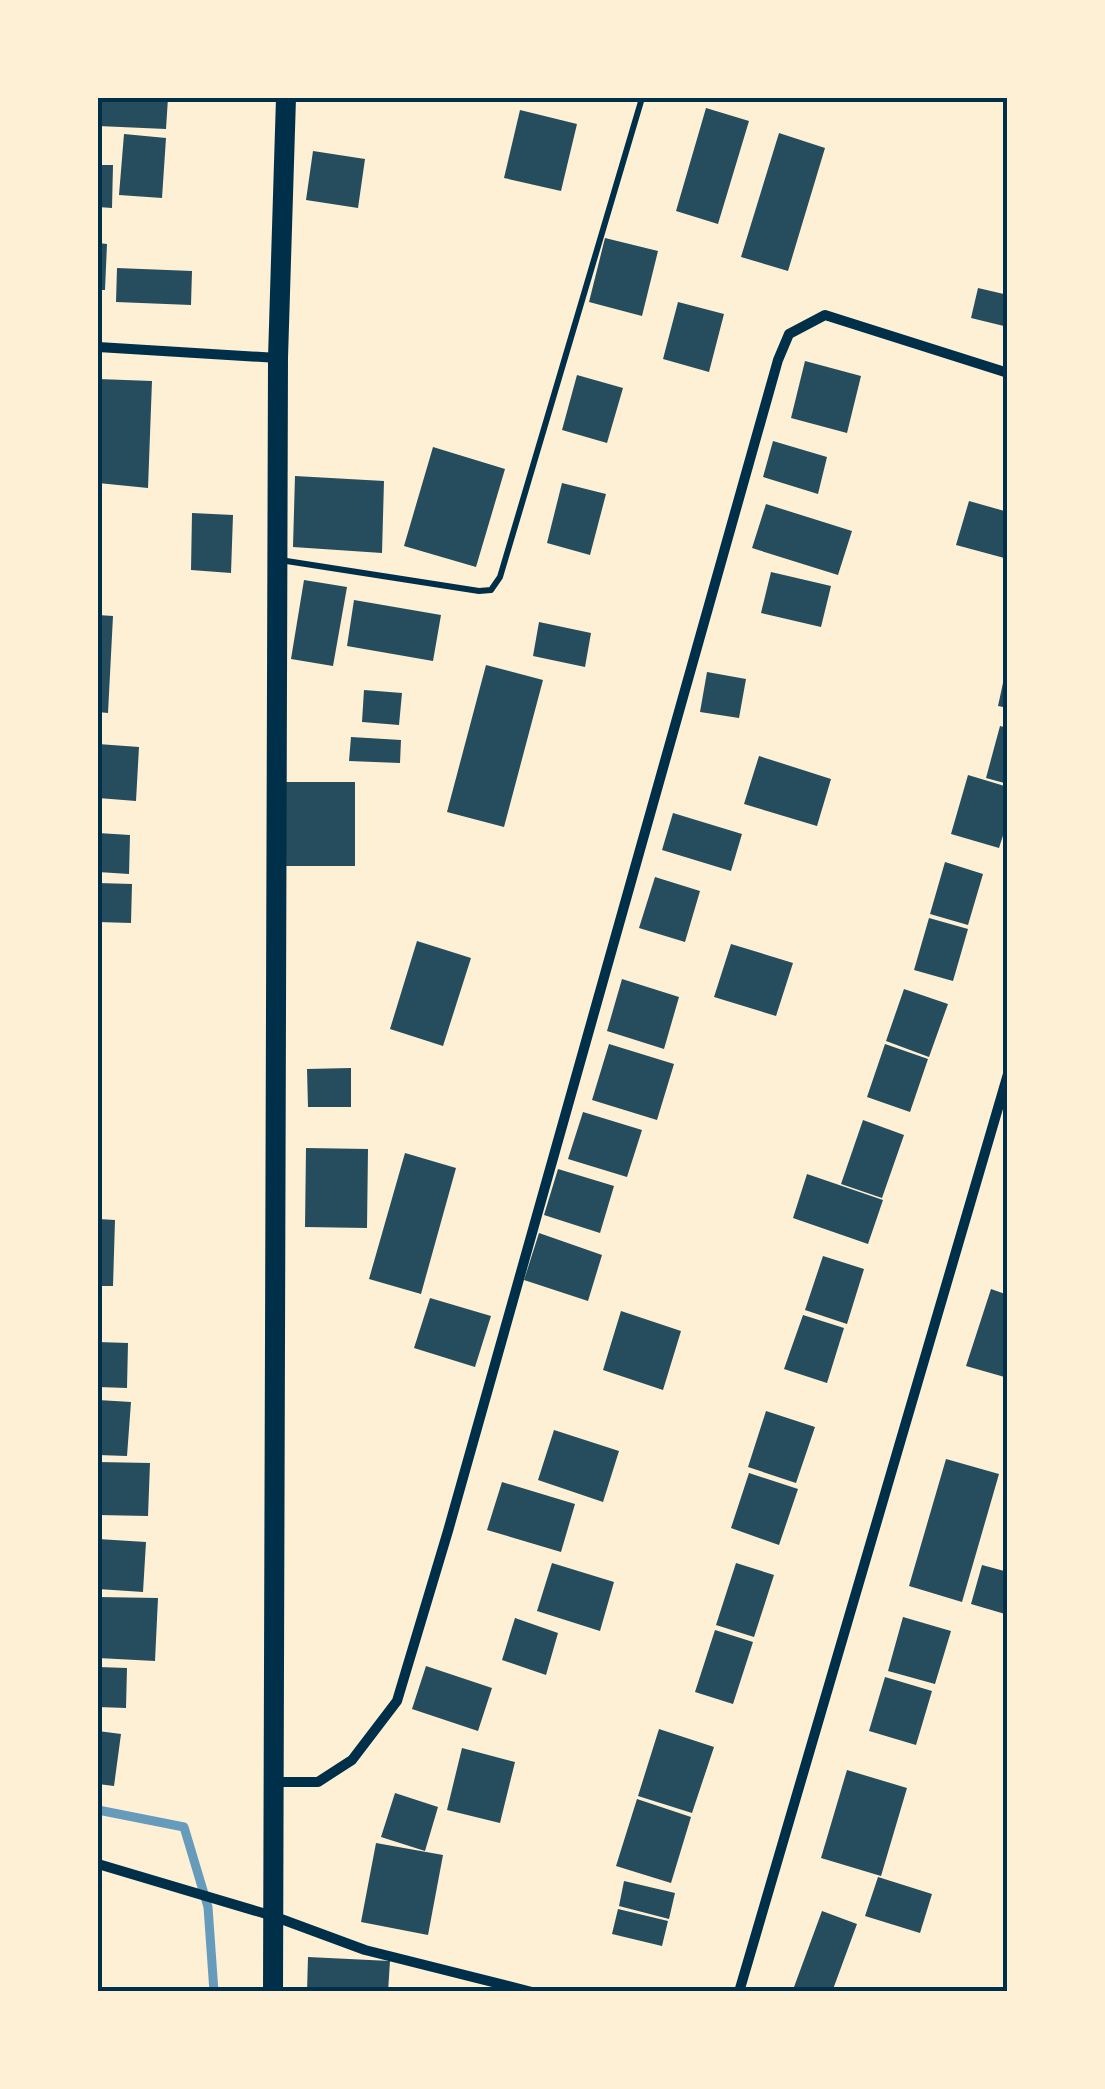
<svg xmlns="http://www.w3.org/2000/svg" width="1105" height="2089" font-family="'Roboto Condensed',sans-serif">
<style>
.lines{fill:none;stroke-linecap:round;stroke-linejoin:round}
.stream{stroke:#669bbc;stroke-width:9}
.building{fill:#264d5e}
.service{stroke:#003049;stroke-width:6}
.minor{stroke:#003049;stroke-width:10}
.secondary{stroke:#003049;stroke-width:20}
.neatline{fill:none;stroke:#003049;stroke-width:4}
</style>
<rect width="100%" height="100%" fill="#fdf0d5"/>
<g class="lines">
<path class="stream" d="M98 1810 184 1827 208 1907 214 1992"/>
</g>
<path class="building" d="M98 98H168L166 129 98 126Z
M706 108 749 121 718 224 676 211Z
M520 110 577 124 561 191 504 178Z
M779 133 825 148 788 271 741 257Z
M124 134 166 138 162 198 119 195Z
M313 151 365 159 358 208 306 200Z
M98 165H113L112 208 98 207Z
M605 238 658 251 642 316 589 302Z
M98 243 107 244 105 290H98Z
M117 268 192 271 191 305 116 302Z
M978 288 1008 295V327L971 318Z
M678 302 724 314 709 372 663 359Z
M805 361 861 376 847 433 791 418Z
M577 375 623 388 607 443 562 430Z
M98 379 152 381 148 488 98 483Z
M773 441 827 457 818 494 763 477Z
M433 447 505 469 476 567 404 546Z
M295 476 384 481 382 553 293 547Z
M562 483 606 494 590 555 547 543Z
M969 501 1008 512V559L956 545Z
M766 504 852 531 838 575 752 548Z
M192 513 233 515 231 573 191 570Z
M771 572 831 586 821 627 761 613Z
M304 580 347 587 333 666 291 659Z
M354 600 441 615 433 661 347 646Z
M98 615 113 616 108 713 98 712Z
M539 622 591 633 585 667 533 656Z
M486 665 543 680 504 827 447 812Z
M1006 669H1008V708L998 706Z
M707 672 746 679 739 718 700 712Z
M364 690 402 693 399 725 362 722Z
M1000 726 1008 728V784L986 778Z
M351 737 401 740 400 763 349 761Z
M98 744 139 747 136 801 98 798Z
M759 756 831 779 817 826 744 804Z
M968 775 1008 787V820L999 848 951 834Z
M281 782H355V866H281Z
M673 813 742 834 731 871 662 850Z
M98 833 130 835 129 874 98 872Z
M945 862 983 874 968 925 930 914Z
M655 877 700 891 685 942 639 928Z
M98 883 132 884 131 923 98 922Z
M929 918 968 929 953 981 914 970Z
M417 941 471 958 443 1046 390 1029Z
M731 944 793 963 776 1016 714 997Z
M622 979 679 997 664 1049 607 1031Z
M904 989 948 1004 929 1057 886 1041Z
M609 1044 674 1064 657 1120 592 1100Z
M885 1044 928 1059 910 1112 867 1097Z
M351 1068V1107H308L307 1069Z
M583 1112 642 1130 627 1177 568 1159Z
M863 1120 904 1135 882 1198 841 1184Z
M306 1148 368 1149 367 1228 305 1227Z
M405 1153 456 1168 421 1294 369 1279Z
M558 1169 614 1186 600 1233 544 1215Z
M807 1174 883 1200 868 1244 793 1218Z
M98 1219 115 1220 113 1286H98Z
M539 1233 602 1255 588 1301 524 1280Z
M823 1256 864 1269 847 1324 805 1310Z
M991 1289 1008 1295V1378L966 1366Z
M430 1298 491 1316 475 1367 414 1348Z
M621 1311 681 1331 663 1390 603 1370Z
M803 1315 844 1328 827 1383 784 1369Z
M98 1342 128 1343 127 1388 98 1387Z
M98 1400 131 1402 127 1456 98 1455Z
M766 1411 815 1427 796 1483 748 1467Z
M554 1430 619 1451 603 1502 538 1480Z
M946 1459 999 1474 962 1602 909 1586Z
M98 1462 150 1463 148 1516 98 1515Z
M749 1473 798 1489 779 1545 731 1528Z
M502 1482 575 1504 561 1552 487 1530Z
M98 1539 146 1542 143 1592 98 1589Z
M552 1563 614 1582 600 1631 537 1611Z
M736 1563 774 1575 754 1637 716 1625Z
M982 1565 1008 1572 1005 1614 971 1604Z
M98 1597 158 1598 155 1661 98 1658Z
M903 1617 951 1631 935 1684 888 1671Z
M515 1618 558 1633 546 1675 502 1660Z
M715 1630 753 1642 733 1704 695 1692Z
M426 1666 492 1688 478 1731 412 1709Z
M98 1667 127 1668 126 1708 98 1707Z
M885 1677 932 1691 916 1745 869 1731Z
M659 1729 714 1747 692 1813 638 1796Z
M98 1731 121 1734 114 1786 98 1784Z
M462 1748 515 1762 500 1823 447 1810Z
M847 1770 907 1788 881 1876 821 1858Z
M395 1793 438 1807 425 1851 381 1837Z
M637 1799 691 1817 671 1883 616 1866Z
M376 1843 443 1855 428 1935 361 1922Z
M878 1877 932 1894 920 1933 865 1916Z
M624 1881 675 1893 669 1919 619 1906Z
M618 1909 668 1921 662 1946 612 1934Z
M822 1911 857 1924 832 1992H806L794 1987Z
M308 1957 390 1961 388 1992H307Z"/>
<g class="lines">
<path class="service" d="M280 560 479 591 491 590 500 577 642 98"/>
<path class="minor" d="M98 347 278 358
M274 1782H318L352 1760 397 1701 448 1531 778 360 789 334 825 315 1008 373
M98 1864 273 1916 365 1950 532 1992
M739 1992 1008 1074"/>
<path class="secondary" d="M273 1992 278 358 286 98"/>
</g>
<rect width="1105" height="2089" fill="none" stroke="#fdf0d5" stroke-width="200"/>
<rect x="100" y="100" width="905" height="1889" class="neatline"/>
</svg>
